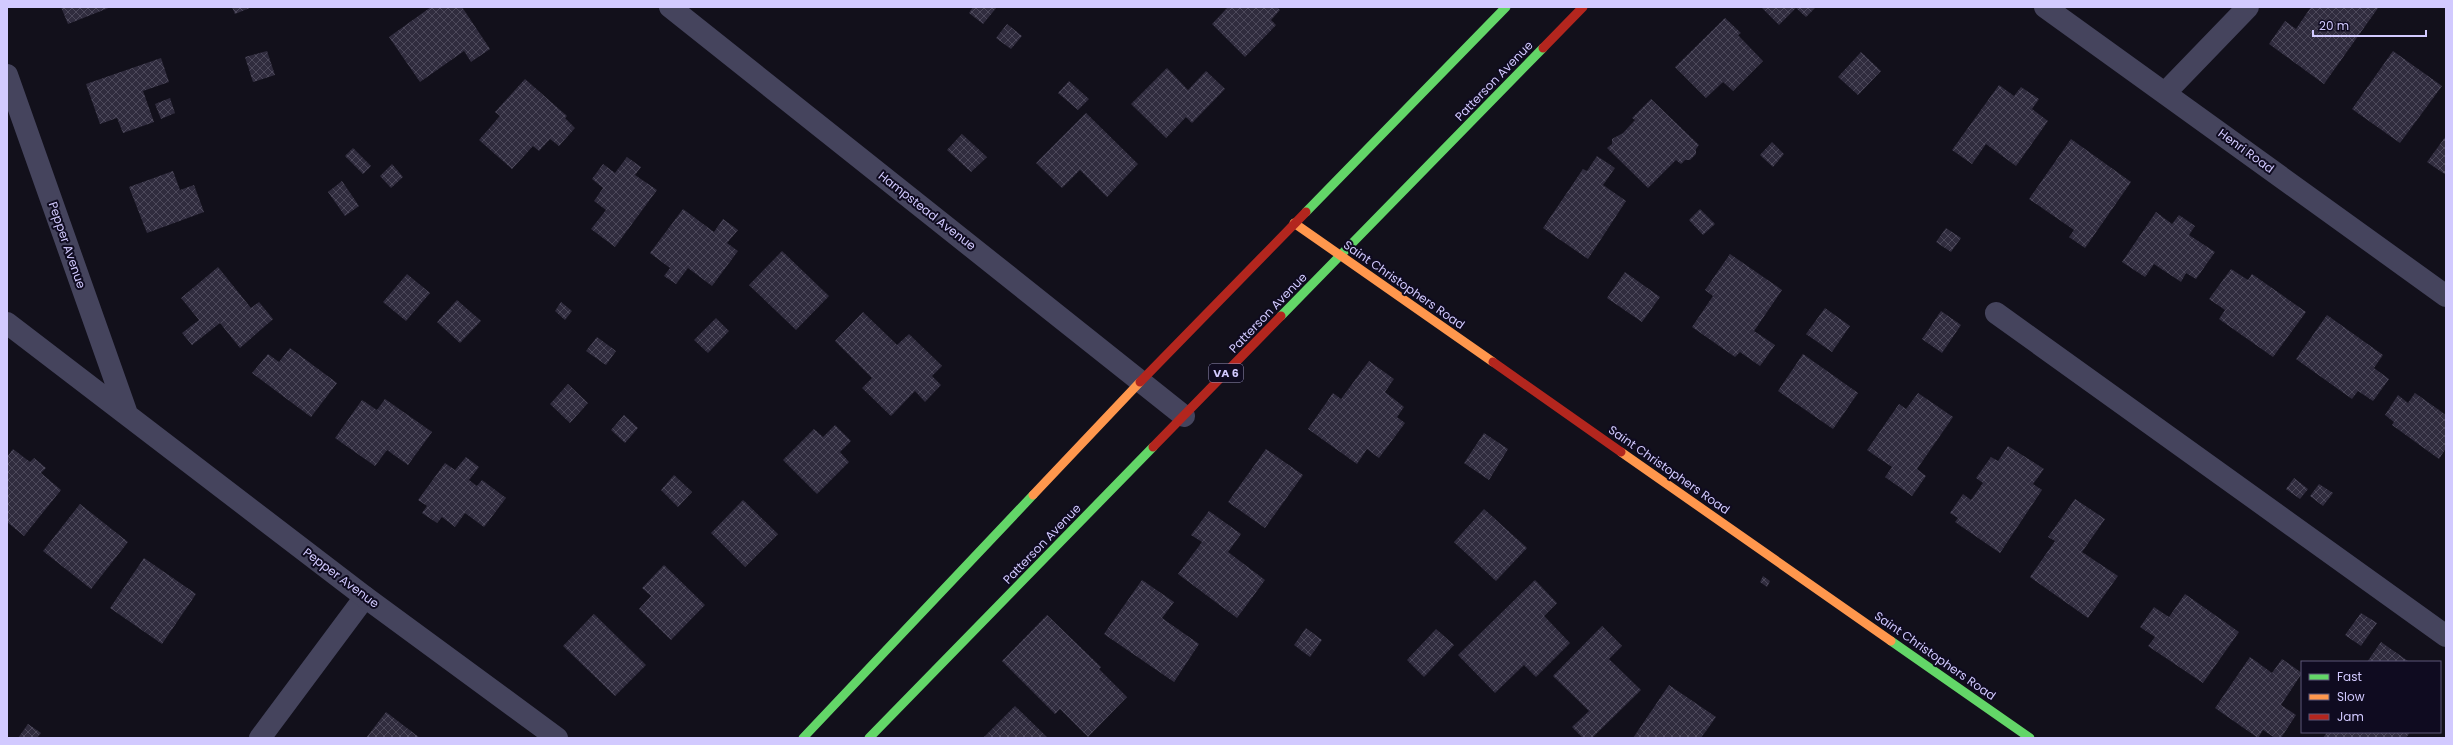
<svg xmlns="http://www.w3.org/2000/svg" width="2453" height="745" font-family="Poppins,sans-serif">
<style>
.building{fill:url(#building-cross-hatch)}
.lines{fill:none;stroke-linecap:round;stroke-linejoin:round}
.lane{stroke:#45445d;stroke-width:22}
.street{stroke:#45445d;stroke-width:22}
.fast{stroke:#63d668;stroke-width:9}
.slow{stroke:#ff974d;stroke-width:9}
.jam{stroke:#b3261e;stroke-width:9}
.labels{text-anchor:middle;stroke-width:4;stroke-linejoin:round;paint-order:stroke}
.shield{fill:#0f0b20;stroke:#9891bc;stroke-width:1}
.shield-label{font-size:11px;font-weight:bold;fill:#d2caff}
.street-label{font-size:12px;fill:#d2caff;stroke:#0f0b20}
</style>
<defs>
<pattern id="building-cross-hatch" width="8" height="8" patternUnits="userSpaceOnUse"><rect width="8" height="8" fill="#302c3e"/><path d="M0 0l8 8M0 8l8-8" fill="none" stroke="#4d495b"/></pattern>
</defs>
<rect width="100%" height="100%" fill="#12101b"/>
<path class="building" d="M61 7H111L68 24Z
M232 7H252L235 14Z
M431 7H462L490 49 471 62 464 51 420 82 389 37Z
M973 7H997L983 24 969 13Z
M1228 7H1277L1280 10 1271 20 1276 25 1245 57 1212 24Z
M1761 7H1816L1806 17 1796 8 1779 25Z
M2311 7 2378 8 2324 84 2269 44 2285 21 2296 29Z
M1725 18 1741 33 1738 35 1763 61 1733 91 1723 82 1706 98 1675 67Z
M1007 24 1022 36 1011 49 996 38Z
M267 51 275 75 253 82 245 57Z
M2393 51 2442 86 2400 143 2352 109Z
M1861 52 1881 71 1858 95 1838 77Z
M161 58 169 82 143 91 154 122 123 133 117 118 100 124 86 84Z
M1167 68 1188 90 1206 71 1225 89 1192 123 1186 117 1166 138 1131 104Z
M525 79 567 116 565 118 575 128 559 146 550 139 539 151 533 146 512 169 479 140 500 116 495 112Z
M1069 81 1089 99 1078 110 1058 93Z
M1999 85 2014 96 2021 87 2039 99 2032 109 2048 121 2016 166 1986 144 1972 164 1952 150Z
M170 98 175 113 161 119 155 104Z
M1651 99 1699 145 1696 149V154L1690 160H1685L1681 164 1676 160 1648 188 1607 148 1612 144V139L1623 133 1635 120 1632 118Z
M1086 113 1138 164 1107 197 1080 170 1062 188 1036 163Z
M962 134 987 157 971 172 947 150Z
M2446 136V175L2427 162Z
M2071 139 2131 182 2085 248 2069 237 2074 230 2029 199Z
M1772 142 1784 154 1773 167 1760 155Z
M353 148 371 166 363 174 345 156Z
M1597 156 1615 168 1603 185 1626 201 1588 259 1543 228 1583 169 1587 171Z
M627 157 641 167 635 175 657 190 615 247 591 229 606 210 594 201 603 188 592 179 603 164 615 173Z
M392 164 403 177 391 188 380 176Z
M173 171 180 190 194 185 204 212 147 233 129 187Z
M342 181 359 206 345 216 328 192Z
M683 209 714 232 723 219 738 230 727 243 738 251 712 286 688 268 676 284 664 276 670 268 650 253Z
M1700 209 1715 224 1703 235 1689 220Z
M2156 212 2172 224 2179 215 2195 226 2189 235 2215 252 2196 279 2186 273 2181 282 2154 264 2145 277 2122 262Z
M1946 228 1961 238 1951 252 1936 242Z
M782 251 829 296 796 330 749 285Z
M1730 254 1782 290 1754 331 1775 345 1760 366 1740 352 1735 357 1692 327 1713 296 1705 290Z
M218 267 251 308 259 302 273 319 240 348 220 323 192 345 182 333 199 320 181 298Z
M2231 269 2248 280 2252 274 2306 312 2273 357 2219 319 2225 310 2209 299Z
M1625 272 1660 297 1642 322 1607 298Z
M407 274 430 293 406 321 383 302Z
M457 300 481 321 460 343 437 322Z
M561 302 572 311 565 320 555 311Z
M1825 308 1850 326 1832 352 1806 334Z
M1941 311 1961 325 1942 353 1922 339Z
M863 312 897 345 909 334 942 366 932 376 941 385 925 402 915 391 891 416 862 388 872 378 835 341Z
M2327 315 2383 355 2374 368 2389 379 2373 401 2358 391 2352 399 2296 359Z
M716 318 729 331 708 353 694 340Z
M597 337 616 351 606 365 586 351Z
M290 348 337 383 311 417 252 373 268 354 279 362Z
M1803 354 1858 393 1833 429 1778 391Z
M1369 361 1394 379 1385 392 1404 407 1397 417 1405 423 1379 458 1367 449 1357 464 1308 429 1333 393 1341 399Z
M568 384 588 403 570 423 550 404Z
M1918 393 1953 417 1917 469 1926 476 1912 496 1885 477 1892 467 1867 450 1899 404 1906 409Z
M2415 393 2446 415V448L2439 459 2392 425 2394 422 2385 415 2398 395 2408 403Z
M385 399 432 432 408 465 387 450 375 466 335 438 362 400 377 410Z
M624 415 638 428 625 443 611 430Z
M835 425 851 441 840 452 849 462 817 494 783 460 814 429 823 437Z
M1484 433 1508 449 1489 480 1464 463Z
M2008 446 2044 469 2033 484 2042 490 2000 553 1955 522 1958 518 1950 513 1963 494 1971 500 1983 483 1976 478 1991 457 1998 461Z
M13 449 30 462 34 458 46 468 41 473 61 490 24 536 7 522V457Z
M1266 449 1303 475 1265 528 1228 502Z
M466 457 479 467 469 480 477 486 482 480 506 498 484 527 465 513 455 527 442 517 437 523 422 513 427 506 418 500 445 463 455 470Z
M674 475 692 492 678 507 661 490Z
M2294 478 2308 489 2300 499 2286 489Z
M2319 484 2333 493 2323 506 2310 496Z
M2075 499 2105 519 2082 552 2118 576 2088 618 2030 577 2055 541 2048 537Z
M743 500 778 534 745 567 711 533Z
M80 504 128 542 91 589 43 551Z
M1484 509 1527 548 1496 581 1454 542Z
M1209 511 1241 534 1228 552 1265 580 1237 618 1178 574 1202 542 1191 535Z
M144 558 196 594 162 644 110 608Z
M664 565 705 605 671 640 639 609 651 596 642 588Z
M1763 576 1770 581 1767 587 1760 582Z
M1142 580 1174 602 1162 618 1199 644 1174 682 1104 634Z
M1535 580 1557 603 1544 616 1570 643 1536 677 1524 665 1495 693 1458 655Z
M2185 594 2239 632 2203 683 2148 646 2155 637 2140 627 2154 607 2169 617Z
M2361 613 2377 623 2361 646 2345 635Z
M594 614 646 665 615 696 563 646Z
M1047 615 1101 667 1099 669 1127 697 1088 737 1060 709 1055 714 1002 661Z
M1602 626 1622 646 1609 659 1641 690 1592 738H1583L1572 727 1589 711 1553 676Z
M1306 628 1322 640 1310 657 1294 645Z
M1436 629 1454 645 1424 677 1407 660Z
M2381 642 2408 661 2407 662H2367Z
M2250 657 2272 673 2282 659 2302 673 2281 705 2296 715 2281 738H2275L2263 730 2258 738 2215 708Z
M1669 685 1716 717 1701 738H1633Z
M1015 706 1048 738H983Z
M386 712 420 738H366Z
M28 724 41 733 37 738H18Z
M2327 732H2410L2406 738H2323Z"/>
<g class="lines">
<path class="lane" d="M1996 313 2446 636
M260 738 365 597"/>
<path class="street" d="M670 7 1184 416
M2045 7 2446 296
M7 75 127 414
M2165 93 2248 7
M7 323 365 597 557 738"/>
<path class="fast" d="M1306 212 1506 7
M1281 316 1543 48
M1891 641 2030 738
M803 738 1033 495
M869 738 1153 447"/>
<path class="slow" d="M1294 223 1493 362
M1621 452 1891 641
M1033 495 1140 382"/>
<path class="jam" d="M1543 48 1583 7
M1493 362 1621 452
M1140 382 1306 212
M1153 447 1281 316"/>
</g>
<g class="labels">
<rect class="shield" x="1209" y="364" width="34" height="18" rx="3"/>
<g class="shield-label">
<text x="1226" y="377">VA 6</text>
</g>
<g class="street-label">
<text transform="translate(1494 81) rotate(-46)" y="4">Patterson Avenue</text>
<text transform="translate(2246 151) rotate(36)" y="4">Henri Road</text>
<text transform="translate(927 211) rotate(38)" y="4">Hampstead Avenue</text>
<text transform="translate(67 245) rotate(71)" y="4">Pepper Avenue</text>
<text transform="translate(1404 285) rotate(35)" y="4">Saint Christophers Road</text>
<text transform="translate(1268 313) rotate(-46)" y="4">Patterson Avenue</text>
<text transform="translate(1669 470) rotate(35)" y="4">Saint Christophers Road</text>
<text transform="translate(1042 544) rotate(-46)" y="4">Patterson Avenue</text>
<text transform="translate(341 578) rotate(37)" y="4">Pepper Avenue</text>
<text transform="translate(1935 656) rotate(35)" y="4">Saint Christophers Road</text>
</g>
</g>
<rect width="2453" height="745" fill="none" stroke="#d2caff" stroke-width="16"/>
<rect x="2301" y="661" width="140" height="72" fill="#0f0b20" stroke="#5d5779"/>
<rect x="2309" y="674" width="20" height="6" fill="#63d668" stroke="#5d5779"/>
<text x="2337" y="681" font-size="12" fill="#d2caff">Fast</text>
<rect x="2309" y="694" width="20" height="6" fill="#ff974d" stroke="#5d5779"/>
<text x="2337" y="701" font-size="12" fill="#d2caff">Slow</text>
<rect x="2309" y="714" width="20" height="6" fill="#b3261e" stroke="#5d5779"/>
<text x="2337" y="721" font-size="12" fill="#d2caff">Jam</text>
<path d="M2313 30v6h113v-6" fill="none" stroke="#d2caff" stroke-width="2"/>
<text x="2319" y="30" font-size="12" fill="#d2caff" stroke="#0f0b20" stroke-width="3" paint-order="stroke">20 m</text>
</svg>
